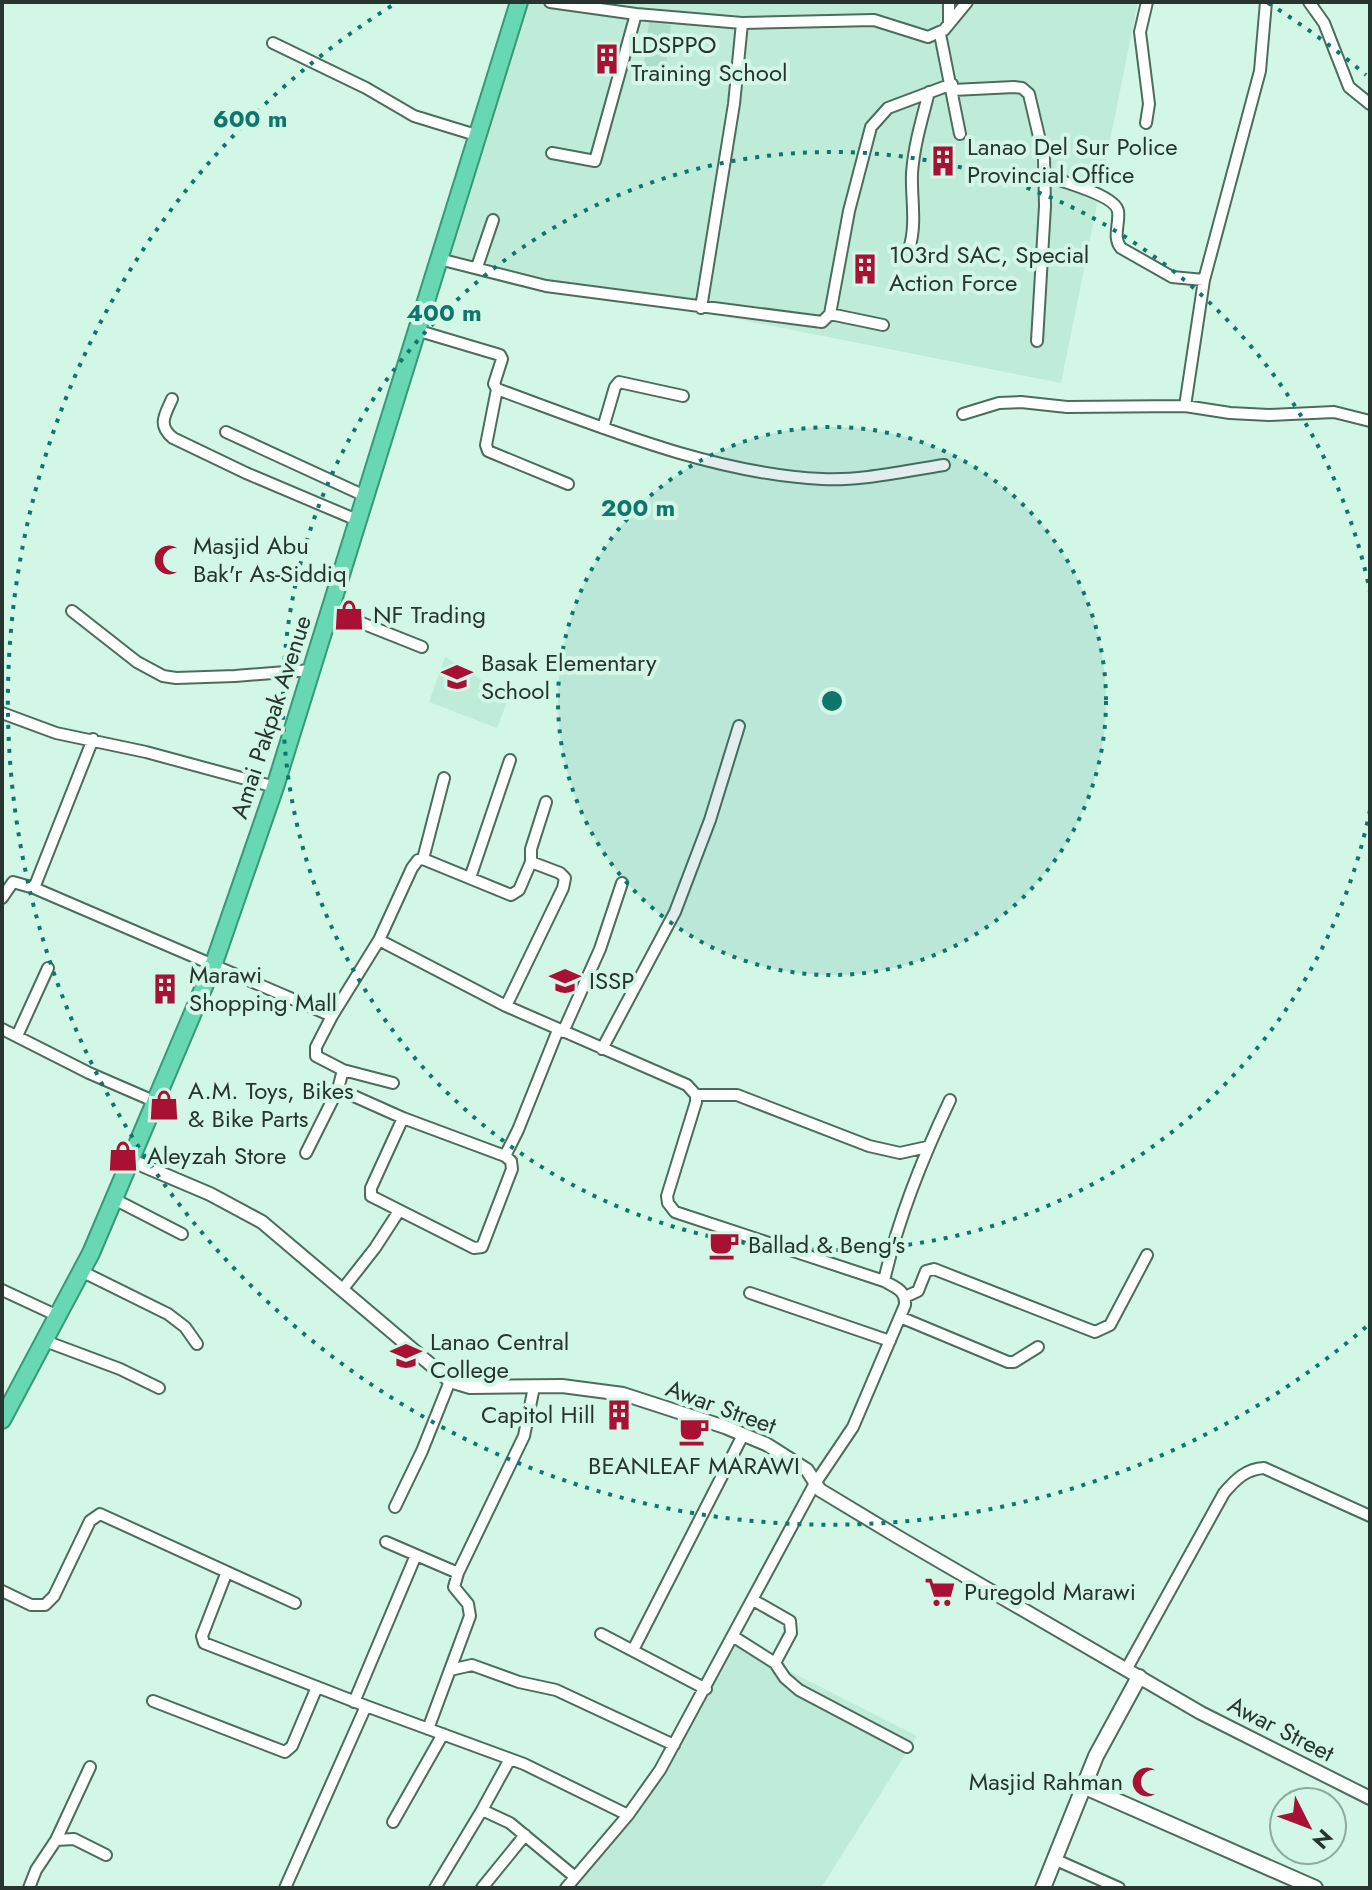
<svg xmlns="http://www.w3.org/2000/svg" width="1372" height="1890" font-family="Jost,sans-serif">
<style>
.built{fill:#bfebd9}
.grass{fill:#acddc8}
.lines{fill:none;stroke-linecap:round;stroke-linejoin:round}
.minor-casing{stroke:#4c6c5e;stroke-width:14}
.tertiary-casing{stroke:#4c6c5e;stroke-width:16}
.secondary-casing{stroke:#4c6c5e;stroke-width:18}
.trunk-casing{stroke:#389878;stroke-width:20}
.minor{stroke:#fff;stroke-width:10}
.tertiary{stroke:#fff;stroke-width:12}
.secondary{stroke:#fff;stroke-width:14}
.trunk{stroke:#67d8b3;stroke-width:16}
.ring{fill:none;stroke:#0f766e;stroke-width:4;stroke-dasharray:4 8}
.labels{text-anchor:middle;stroke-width:8;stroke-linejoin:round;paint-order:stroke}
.poi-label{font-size:24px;fill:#27342f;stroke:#d3f7e7;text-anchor:start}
.street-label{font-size:24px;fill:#27342f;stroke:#d3f7e7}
.centre{fill:#0f766e;stroke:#d3f7e7;stroke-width:4}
.ring-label{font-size:24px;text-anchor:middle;font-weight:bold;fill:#0f766e;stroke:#d3f7e7;stroke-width:8;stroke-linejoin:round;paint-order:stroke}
</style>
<rect width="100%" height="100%" fill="#d3f7e7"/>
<path class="built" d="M521 2H1138L1061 383 543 281 449 254Z
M445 657 509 697 497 728 429 702Z
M736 1644 917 1736 821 1888H572L640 1809Z"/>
<path class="grass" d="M649 22 671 25 665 72 643 69Z"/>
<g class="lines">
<g class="minor-casing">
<path id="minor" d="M550 2 636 14 742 23 874 20 928 37 944 30 967 2
M949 2V24
M1309 2 1324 23 1349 87 1370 104
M940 34 960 134
M273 43 366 88 414 116 476 135
M953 90 1014 87 1022 88 1029 94 1044 158 1045 206 1037 341
M1146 123 1149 104 1140 32 1147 2
M552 153 595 161 636 14
M1046 176C1061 181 1115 195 1118 211 1120 224 1112 237 1121 248L1172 277 1204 280
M909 249C917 224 911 199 912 173 914 145 922 119 929 92
M439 259 546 286 822 322 830 314 849 211 871 127 888 108 952 84
M477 267 493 220
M701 308 734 104 742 23
M830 314 883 325
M416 330 500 355 502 359 494 384 497 389C598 426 713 474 822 479 862 481 904 471 944 465
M497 389 486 445 488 451 568 484
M172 399C165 415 157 425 173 438L246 473 357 520
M1185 406 1204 280 1260 71 1266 2
M963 414 999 403 1021 402 1067 407 1185 406 1230 413 1269 415 1334 412 1370 421
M603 428 615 387 619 382 683 396
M226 432 365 496
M329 610 422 647
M72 611 137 662 163 676 176 678 235 676 311 670
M2 713 56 733 146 752 275 787
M93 739 34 888 332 1016 379 940 506 1006 687 1085 696 1095V1102L667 1196 668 1203 675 1212 884 1281C896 1288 906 1290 905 1305L853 1427 814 1485 660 1770 628 1815 566 1888
M423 859 444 778
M531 862V849L546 802
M470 878 510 760
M2 898 13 882 34 888
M379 940 412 868 418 860 423 859 511 895 519 890 531 862 560 873 565 878 563 888 506 1006
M332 1016 316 1047V1056L343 1070 393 1083
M2 1029 89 1073 156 1102
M563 1032 600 949 622 883
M17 1036 48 968
M602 1049 675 912 710 820 739 726
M343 1070 338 1089 403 1118 505 1156 511 1161 512 1169 482 1247 474 1248 371 1196V1188L403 1118
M696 1095H737L869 1146 900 1153 927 1147
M306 1153 338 1089
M505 1156 518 1130 558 1030
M114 1199 182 1234
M81 1271 168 1314 185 1327 197 1344
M884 1281C898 1218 922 1159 950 1100
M2 1290 58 1316
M342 1290 375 1248 399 1211
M750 1293 890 1341
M905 1297 918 1291 926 1271 934 1269 1095 1332 1110 1325 1147 1255
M900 1317 1008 1362H1014L1038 1347
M45 1341 120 1369 159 1388
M395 1507 422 1451 450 1381
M386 1542 458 1573 524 1436 534 1387
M226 1574 202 1636 204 1643 366 1706
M2 1591 31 1605H45L54 1596 90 1521 100 1514 295 1603
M753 1600 790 1621 791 1633 775 1663
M601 1634 706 1689
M734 1637 775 1663 785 1678 799 1690 907 1747
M633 1650 743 1435
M450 1670 472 1665 519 1682 556 1690 674 1745
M1126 1670 1224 1493C1236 1479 1246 1469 1264 1468L1370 1516
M153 1701 285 1752 292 1746 317 1687
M354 1702 416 1555
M428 1729 470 1616 468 1604 454 1587 458 1573
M482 1810 510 1759
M393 1822 443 1734
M56 1840 74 1839 106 1855
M1054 1859 1119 1888
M29 1888 36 1870 56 1840 90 1767
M285 1888 366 1706 524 1764 628 1815
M435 1888 482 1810 510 1823 575 1877
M482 1888 525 1835"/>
</g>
<g class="tertiary-casing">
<path id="tertiary" d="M130 1160 210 1194 262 1222 450 1381 470 1387 562 1386 623 1394 725 1427 766 1444 807 1470 820 1490 898 1537 1201 1713 1370 1798"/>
</g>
<g class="secondary-casing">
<path id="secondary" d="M1083 1786 1315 1888
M1043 1888 1096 1756 1139 1677"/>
</g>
<g class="trunk-casing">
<path id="trunk" d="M2 1420 91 1253 214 963 275 787 519 2"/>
</g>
<use href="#minor" class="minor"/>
<use href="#tertiary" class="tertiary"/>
<use href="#secondary" class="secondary"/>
<use href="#trunk" class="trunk"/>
</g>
<circle cx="832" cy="701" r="274" fill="#0f766e" fill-opacity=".12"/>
<g class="ring">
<circle cx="832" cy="701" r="274"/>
<path d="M1370 810A549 549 0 1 1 1370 592"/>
<path d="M1366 1327A823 823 0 1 1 396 3M1268 3A823 823 0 0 1 1366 75"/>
</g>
<defs>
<g id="building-bare" transform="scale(2.4)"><path d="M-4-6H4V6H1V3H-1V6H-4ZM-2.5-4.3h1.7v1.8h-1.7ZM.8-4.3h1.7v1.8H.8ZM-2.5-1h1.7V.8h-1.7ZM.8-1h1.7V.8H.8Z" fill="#a81034" stroke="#d3f7e7" stroke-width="2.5" paint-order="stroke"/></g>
<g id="mosque-bare" transform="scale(2.4)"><path d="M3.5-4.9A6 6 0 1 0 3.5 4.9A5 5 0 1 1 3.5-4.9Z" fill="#a81034" stroke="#d3f7e7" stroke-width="2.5" paint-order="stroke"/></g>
<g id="shop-bare" transform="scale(2.4)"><path d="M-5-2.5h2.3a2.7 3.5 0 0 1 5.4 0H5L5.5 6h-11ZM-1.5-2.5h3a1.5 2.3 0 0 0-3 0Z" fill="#a81034" stroke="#d3f7e7" stroke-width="2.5" paint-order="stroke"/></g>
<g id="school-bare" transform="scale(2.4)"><path d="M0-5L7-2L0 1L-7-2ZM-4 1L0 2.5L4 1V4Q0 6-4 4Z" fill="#a81034" stroke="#d3f7e7" stroke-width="2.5" paint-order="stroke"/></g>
<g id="cafe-bare" transform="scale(2.4)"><path d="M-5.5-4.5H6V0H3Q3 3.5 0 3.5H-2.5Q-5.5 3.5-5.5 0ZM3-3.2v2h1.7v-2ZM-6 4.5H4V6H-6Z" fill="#a81034" stroke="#d3f7e7" stroke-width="2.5" paint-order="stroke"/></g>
<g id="university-bare" transform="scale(2.4)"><path d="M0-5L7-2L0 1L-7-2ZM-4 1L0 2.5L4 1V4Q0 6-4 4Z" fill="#a81034" stroke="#d3f7e7" stroke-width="2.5" paint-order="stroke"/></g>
<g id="supermarket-bare" transform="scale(2.4)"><path d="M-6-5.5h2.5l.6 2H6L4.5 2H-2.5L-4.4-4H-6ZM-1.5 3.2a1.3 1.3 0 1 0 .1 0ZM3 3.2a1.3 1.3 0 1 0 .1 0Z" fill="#a81034" stroke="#d3f7e7" stroke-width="2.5" paint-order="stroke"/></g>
</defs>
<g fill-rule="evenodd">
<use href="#building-bare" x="607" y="59"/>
<use href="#building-bare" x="943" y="161"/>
<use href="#building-bare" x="865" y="269"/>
<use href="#mosque-bare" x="169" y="560"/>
<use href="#shop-bare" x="349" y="615"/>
<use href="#school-bare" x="457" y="677"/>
<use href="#school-bare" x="565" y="981"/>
<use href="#building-bare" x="165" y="989"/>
<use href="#shop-bare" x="164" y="1105"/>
<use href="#shop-bare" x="123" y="1156"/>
<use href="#cafe-bare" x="724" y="1245"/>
<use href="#university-bare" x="406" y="1356"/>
<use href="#building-bare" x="619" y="1415"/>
<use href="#cafe-bare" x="694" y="1431"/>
<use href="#supermarket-bare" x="940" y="1592"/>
<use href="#mosque-bare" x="1147" y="1782"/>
</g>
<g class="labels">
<g class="poi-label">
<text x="631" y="53">LDSPPO<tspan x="631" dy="28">Training School</tspan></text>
<text x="967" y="155">Lanao Del Sur Police<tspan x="967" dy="28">Provincial Office</tspan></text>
<text x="889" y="263">103rd SAC, Special<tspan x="889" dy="28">Action Force</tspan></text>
<text x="193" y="554">Masjid Abu<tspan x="193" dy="28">Bak'r As-Siddiq</tspan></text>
<text x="373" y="623">NF Trading</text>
<text x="481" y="671">Basak Elementary<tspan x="481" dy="28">School</tspan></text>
<text x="189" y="983">Marawi<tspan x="189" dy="28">Shopping Mall</tspan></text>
<text x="589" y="989">ISSP</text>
<text x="188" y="1099">A.M. Toys, Bikes<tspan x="188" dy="28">&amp; Bike Parts</tspan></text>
<text x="147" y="1164">Aleyzah Store</text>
<text x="748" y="1253">Ballad &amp; Beng's</text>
<text x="430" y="1350">Lanao Central<tspan x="430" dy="28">College</tspan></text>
<text x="595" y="1423" text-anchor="end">Capitol Hill</text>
<text x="694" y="1474" text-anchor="middle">BEANLEAF MARAWI</text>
<text x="964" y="1600">Puregold Marawi</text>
<text x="1123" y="1790" text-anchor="end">Masjid Rahman</text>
</g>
<g class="street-label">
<text transform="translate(271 717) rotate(-72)" y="8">Amai Pakpak Avenue</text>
<text transform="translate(721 1407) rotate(20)" y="8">Awar Street</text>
<text transform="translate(1281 1729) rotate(27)" y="8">Awar Street</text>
</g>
</g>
<circle cx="832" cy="701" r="12" class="centre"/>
<g class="ring-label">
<text x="250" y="127">600 m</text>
<text x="444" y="321">400 m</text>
<text x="638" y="516">200 m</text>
</g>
<rect width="1372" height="1890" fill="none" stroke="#27342f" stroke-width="8"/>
<g transform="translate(1308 1826) rotate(132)"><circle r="38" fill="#d3f7e7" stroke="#8ea99d" stroke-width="2"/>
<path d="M0-6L14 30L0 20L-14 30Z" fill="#a81034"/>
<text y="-12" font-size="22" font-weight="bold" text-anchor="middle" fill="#27342f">N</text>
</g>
</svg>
